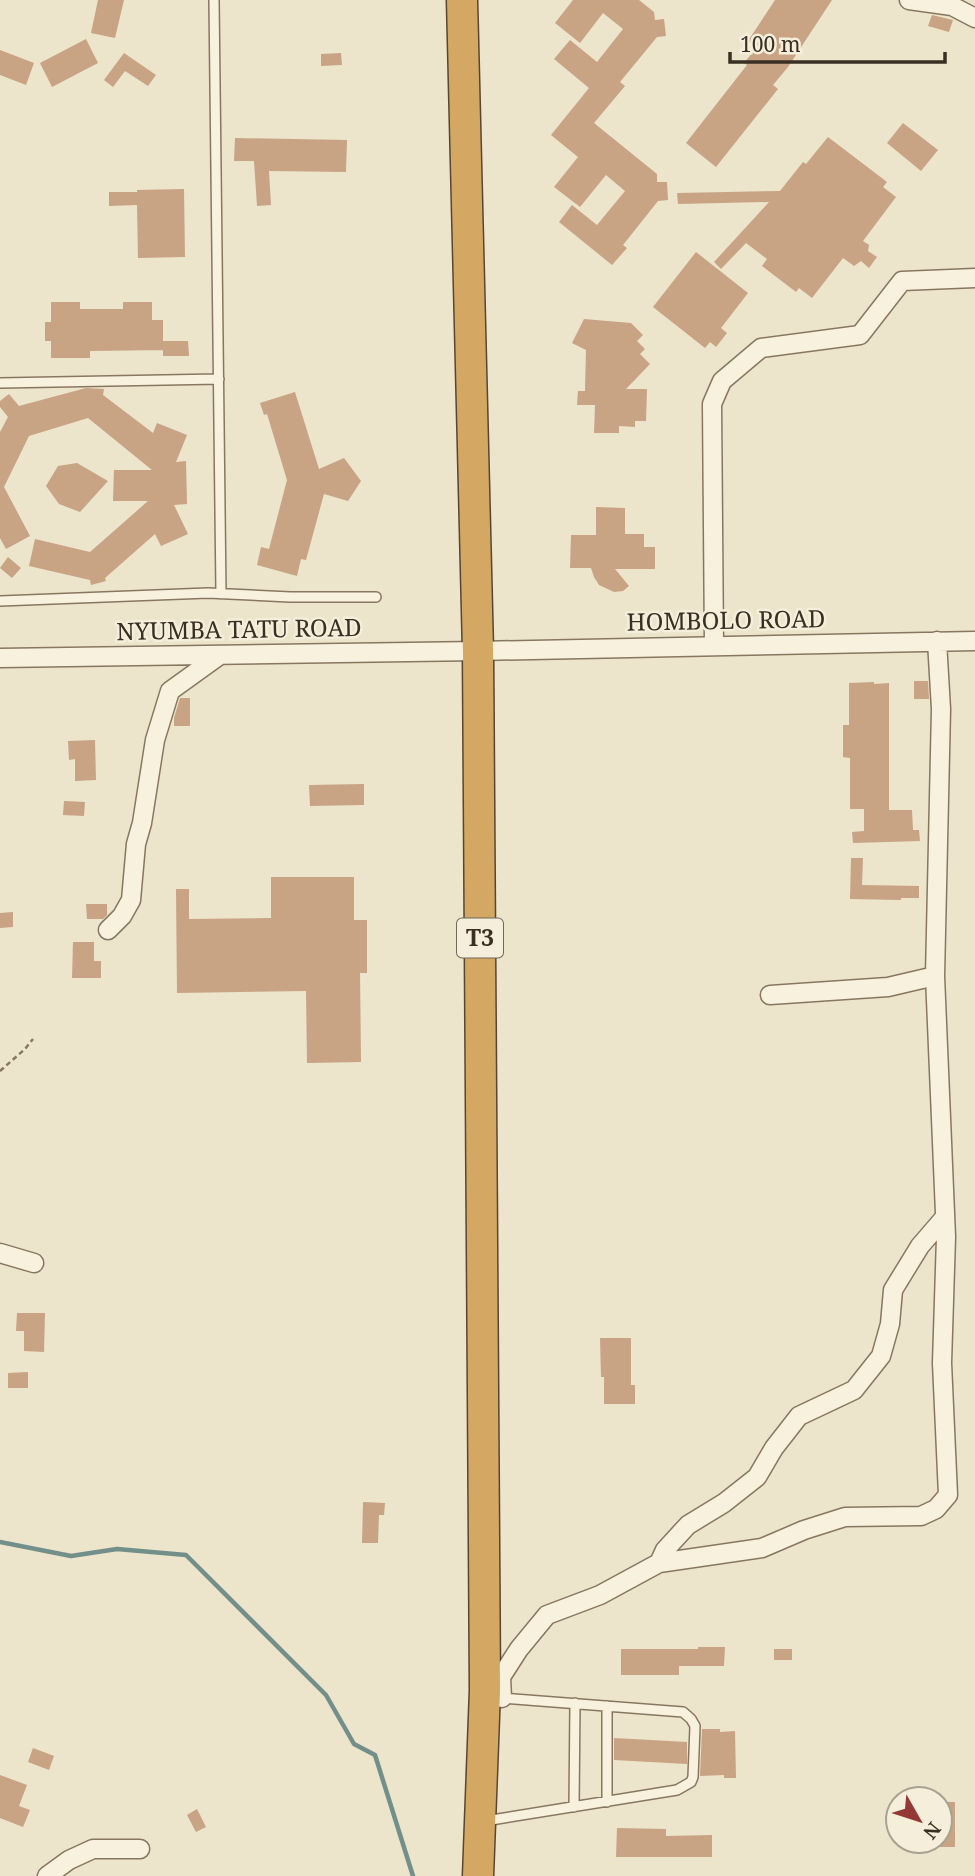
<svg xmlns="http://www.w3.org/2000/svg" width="975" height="1876" font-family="'Noto Serif',serif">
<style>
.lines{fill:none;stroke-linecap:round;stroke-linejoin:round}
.stream{stroke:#728f8a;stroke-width:4.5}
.building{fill:#c8a384}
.lane-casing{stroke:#887760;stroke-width:12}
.street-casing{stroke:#887760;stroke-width:21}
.highway-casing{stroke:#574633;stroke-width:33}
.path{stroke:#887760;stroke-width:2.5;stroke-dasharray:5 3.5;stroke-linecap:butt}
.lane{stroke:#f7f1de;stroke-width:9}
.street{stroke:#f7f1de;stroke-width:18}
.highway{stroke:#d4a863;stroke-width:30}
.labels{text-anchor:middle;stroke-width:5;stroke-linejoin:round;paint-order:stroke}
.shield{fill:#f4eeda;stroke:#726859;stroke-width:2}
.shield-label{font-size:23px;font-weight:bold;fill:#3a2f22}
.street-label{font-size:24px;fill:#3a2f22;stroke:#f4eeda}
</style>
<rect width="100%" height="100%" fill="#ece4cb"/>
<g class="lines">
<path class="stream" d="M0 1542 71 1556 117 1549 186 1555 326 1695 354 1744 375 1755 413 1876"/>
</g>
<path class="building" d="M98 0H124L115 38 91 33Z
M573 0H639L654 12 655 20 664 19 666 36 657 37 620 82 625 86 594 123 657 174V182H667L668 200 658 201 623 245 627 248 612 265 559 222 572 205 597 225 625 191 606 175 580 207 554 187 578 157 551 135 589 88 554 59 570 40 597 62 623 29 603 13 580 43 555 23Z
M775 0H832L788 67 773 85 778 89 716 167 686 143 747 65 744 63 757 47 748 41Z
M932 15 953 20 949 32 928 26Z
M86 39 98 63 52 87 40 63Z
M0 50 34 63 26 85 0 75Z
M124 53 156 75 148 86 125 71 113 87 104 80Z
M341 53 342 65 321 66V54Z
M903 123 938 150 921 171 887 143Z
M828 137 887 182 883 187 896 197 863 241 869 245 868 251 877 257 869 268 861 261 854 266 843 258 812 298 799 288 796 292 762 266 767 259 746 243 721 269 714 262 769 202 678 204 677 193 780 191 803 162 806 164Z
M235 138 347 140 346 172 269 171 271 205 257 206 254 161H234Z
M184 189 185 257 138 258 137 205 109 206V192H137V190Z
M696 252 748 293 721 328 727 333 716 347 710 342 705 348 653 307Z
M51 302H80V309H123V302H152V320H163V350L90 351V358H51V341H45V322H51Z
M584 319 631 323 643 335 637 341 645 349 640 354 650 364 626 389H647L646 421H635V427L619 426V433H594L595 405H577L578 391H585L586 350 572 343Z
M163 341H188L189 356H163Z
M86 388 104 389 103 395 153 433 157 423 187 435 176 462 186 461 187 504 174 505 188 534 161 546 155 534 105 578 106 581 91 585 90 580 29 566 35 539 90 552 148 501H113L114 470H152L88 418 29 436 4 487 30 536 6 549 0 538V432L8 417 0 407V401L9 394 19 406Z
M295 392 319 469 344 458 361 481 348 501 324 494 306 560 301 559 297 576 257 565 261 547 269 549 287 480 267 414 264 415 260 403Z
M77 463 108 481 80 512 59 504 46 486 58 466Z
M596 507 625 508V534H644V547H655V569H615L629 586 623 591 614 592 599 585 594 577 591 568H570L571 535H596Z
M8 557 21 568 12 578 0 568Z
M914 681H928L929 699H914Z
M874 682V684L889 683V810H912L913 830H919L920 841 853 843 852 832 864 831V809H850V758L843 757V725H849V683Z
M180 698H190V726H174V718Z
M95 740 96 780 75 781V759L69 760 68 741Z
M364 784V805L310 806 309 785Z
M64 801 85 802 84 816 63 815Z
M851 858H863L862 885 919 886V898H901V900L850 899Z
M271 877H354V920H367V973H360L361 1062 307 1063 306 991 177 993 176 889H189V919L271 918Z
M86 904H107V915L103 919H87Z
M13 912V927L0 928V913Z
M73 942H94V961H101V978H72Z
M17 1313H45L44 1352 24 1351V1331H16Z
M600 1338H631V1385H635V1404H604V1377H601Z
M28 1372V1388H8V1373Z
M363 1502 385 1503 384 1515H379L378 1543H362Z
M698 1647H725L724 1666H679V1675H621V1649H698Z
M774 1649H792V1660H774Z
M702 1729H720V1732L735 1731 736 1778H724V1775L700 1776Z
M614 1738 687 1742V1764L614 1760Z
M33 1748 54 1756 49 1770 28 1762Z
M0 1775 27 1785 19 1806 30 1810 23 1827 0 1818Z
M940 1802H955V1847H940Z
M197 1809 206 1827 196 1832 187 1815Z
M617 1828 666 1829V1836L712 1835V1857H616Z"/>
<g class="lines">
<g class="lane-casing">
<path id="lane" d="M214 0 221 594
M0 383 219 379
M0 601 208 593 290 597H376
M607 1706V1802
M574 1807 575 1703
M485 1821 677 1790 691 1782 693 1777 695 1726 691 1719 683 1712 501 1698"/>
</g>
<g class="street-casing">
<path id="street" d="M909 0 952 6 975 18
M714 646 712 404 722 381 761 348 860 335 902 281 975 278
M0 658 478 651 975 641
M108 930 122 916 131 900 136 844 142 823 155 740 170 691 220 655
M770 995 888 987 935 976
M0 1253 34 1263
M659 1563 665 1550 688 1525 724 1503 757 1477 774 1448 799 1416 854 1390 881 1356 890 1324 893 1290 920 1246 945 1217
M502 1698 501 1677 519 1649 547 1615 600 1595 659 1563 762 1548 804 1530 845 1517 921 1516 936 1509 948 1495 942 1363 946 1237 935 976 941 709 937 641
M47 1876 69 1860 93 1849H140"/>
</g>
<g class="highway-casing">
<path id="highway" d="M462 0 478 651 485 1690 478 1876"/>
</g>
<path class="path" d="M0 1071 25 1049 33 1039"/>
<use href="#lane" class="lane"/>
<use href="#street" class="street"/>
<use href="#highway" class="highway"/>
</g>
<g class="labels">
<rect class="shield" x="457" y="918.5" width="46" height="39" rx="5"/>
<g class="shield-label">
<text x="480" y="946">T3</text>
</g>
<g class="street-label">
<text transform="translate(726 621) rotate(-1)" y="8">HOMBOLO ROAD</text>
<text transform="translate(239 630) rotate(-1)" y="8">NYUMBA TATU ROAD</text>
</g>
</g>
<g transform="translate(919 1820) rotate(129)"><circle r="33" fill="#f4eeda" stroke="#aaa290" stroke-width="2"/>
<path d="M0-5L12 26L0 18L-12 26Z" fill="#933834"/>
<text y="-10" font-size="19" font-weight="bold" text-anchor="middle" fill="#3a2f22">N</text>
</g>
<path d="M730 52v10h215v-10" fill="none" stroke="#3a2f22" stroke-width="3.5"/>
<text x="740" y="52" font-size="21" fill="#3a2f22" stroke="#f4eeda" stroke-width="5" paint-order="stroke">100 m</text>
</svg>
